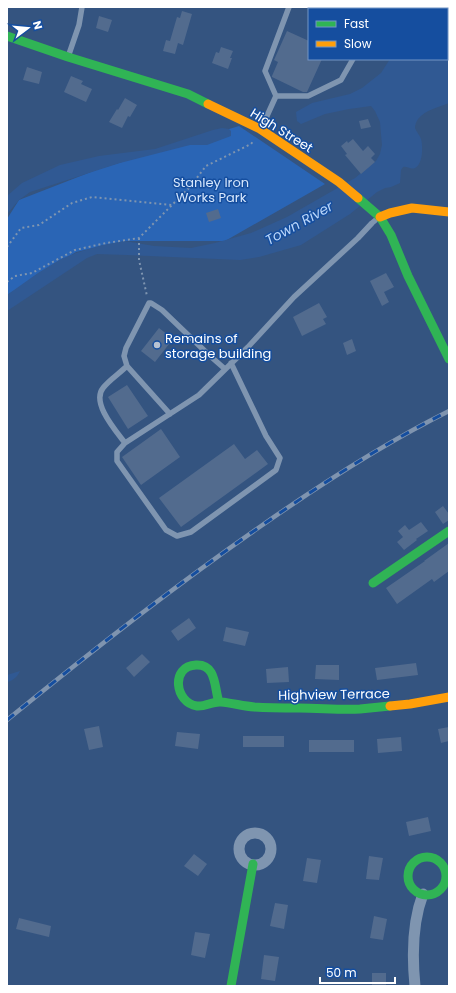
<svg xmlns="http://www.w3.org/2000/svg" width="456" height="993" font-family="Poppins,sans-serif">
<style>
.green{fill:#2a65b5}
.water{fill:#305993}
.building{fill:#526b8e}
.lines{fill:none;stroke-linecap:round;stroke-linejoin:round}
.path{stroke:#7f95b0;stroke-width:2;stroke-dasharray:2 3;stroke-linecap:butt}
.lane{stroke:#7f95b0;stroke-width:5.5}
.street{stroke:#7f95b0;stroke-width:11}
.fast{stroke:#30b455;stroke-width:9}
.slow{stroke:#ff9f0a;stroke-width:9}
.rail-casing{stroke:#7f94af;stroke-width:4.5}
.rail{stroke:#154e9f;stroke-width:3;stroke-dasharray:9;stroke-linecap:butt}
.poi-dot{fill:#b8c3d3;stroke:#154e9f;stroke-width:1.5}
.labels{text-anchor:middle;stroke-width:3;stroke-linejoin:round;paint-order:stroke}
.street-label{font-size:13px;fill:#fff;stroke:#154e9f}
.park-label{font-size:13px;fill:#d6e7fd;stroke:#154e9f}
.poi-label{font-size:13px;fill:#fff;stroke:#154e9f;text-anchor:start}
.water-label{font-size:14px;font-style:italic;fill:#bad6fa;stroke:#154e9f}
</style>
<rect width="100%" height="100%" fill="#345480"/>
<path class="green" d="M239 126 325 184 225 241H125L76 252 7 295V219L19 200 96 170Z"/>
<path class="water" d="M447 57H449V103C439 107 425 110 418 119 416 122 415 125 415 128 416 132 420 135 421 139 423 146 423 164 415 168 411 170 407 166 403 167L401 170 400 183 391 187 385 188 377 192 350 214 301 245 259 257 240 260 127 255 97 254 87 258 7 311V295L38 273 61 259 76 253 102 245 125 241 154 246 191 248 215 243 251 233 287 217 355 178 376 161 380 154 382 145 381 134 380 122 375 111 371 106 349 109 325 114 301 124 297 121 296 112 312 103 350 94 362 88 381 73 390 59H447Z
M222 128 229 129 231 131V136L207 145H190L120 163 30 192 19 200 7 214V196L22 183 60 165 99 156 155 149 213 130Z
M20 671C18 676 13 681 7 682V675Z"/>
<path class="building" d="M182 11 192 14 183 45 178 43 175 54 163 51 166 40 170 41 177 17 180 18Z
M99 16 112 20 108 32 96 28Z
M287 31 309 41V59H322L307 92H303L272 77V76L278 62 274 60Z
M221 47 233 51 230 58H232L228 69 212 63 216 52 219 53Z
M27 67 42 72 39 84 23 80Z
M71 76 83 81 81 84 92 89 86 102 64 92Z
M125 98 137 105 130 117 128 116 122 128 109 122 117 109 118 110Z
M368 119 371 127 361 129 359 121Z
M353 139 363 151 368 146 375 154 371 158 375 162 361 174 345 155 347 154 341 146 347 141 348 143Z
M218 209 221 218 209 222 206 213Z
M386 273 394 287 384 292 389 302 382 306 370 281Z
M319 303 327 317 323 319 326 324 302 336 293 317Z
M159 328 173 339 155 362 141 351Z
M352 339 356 351 347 355 343 343Z
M127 385 148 416 128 429 108 397Z
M161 429 180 457 141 485 122 457Z
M234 444 245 459 257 450 268 464 181 527 159 498Z
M443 506 449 514V520L443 524 435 512Z
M421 522 428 531 416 539 417 540 404 550 397 542 403 537 398 531 405 525 409 530Z
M449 543V571L434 582 432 579 397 604 386 588 425 561H424Z
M189 618 196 628 178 641 171 631Z
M226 627 249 632 245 646 223 641Z
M142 654 150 662 134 677 126 668Z
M416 663 418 675 377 680 375 668Z
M316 665H339V680L315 679Z
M288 667 289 682 267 683 266 669Z
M99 726 103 747 89 750 84 729Z
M449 727V741L441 743 438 729Z
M177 732 200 734 198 749 175 746Z
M243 736H284V747H243Z
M401 737 402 751 378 753 377 739Z
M309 740H354V752H309Z
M428 817 431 831 409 836 406 822Z
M194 854 207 864 198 876 184 866Z
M369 856 383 858 379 880 366 879Z
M307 858 321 860 317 883 303 881Z
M275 903 288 905 284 929 270 926Z
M374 916 387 919 383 940 370 938Z
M19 918 51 926 49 937 16 929Z
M195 932 210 934 205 958 191 955Z
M264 955 279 957 275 981 261 979Z
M372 973H386V986H372Z"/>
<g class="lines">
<path class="path" d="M139 238V260L147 296
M7 247 21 228 39 225 72 203 92 197 172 205
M7 282 15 276 32 273 75 250 106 243 139 238 189 188 206 166 251 144 254 140"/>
<path class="lane" d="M382 9 383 7
M68 57 79 25 82 7
M276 96H308L341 80 353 59
M261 129 276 96 265 71 289 7
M231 363 266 436 280 458 276 470 191 532 177 536 166 530 117 461V452L125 443 199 395 248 347 294 297 358 238 372 223 378 218
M170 414 127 366 124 356 126 348 149 303H151L162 310 209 355 225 369
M125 443C116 431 91 403 103 388 109 380 120 373 127 366"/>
<path class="street" d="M239 849a16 16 0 1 1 32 0a16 16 0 1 1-32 0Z
M415 986C412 956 412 923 423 894"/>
<path class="fast" d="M7 36 68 57 188 94 208 104
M358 198 380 217 391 235 408 276 449 359
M373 583 449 531
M219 702C214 688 217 664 196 665 170 666 175 703 197 706 205 707 213 701 221 702 232 703 243 706 254 707 269 708 284 708 299 708 320 708 340 710 360 709 370 708 380 707 390 706
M408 876a19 19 0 1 1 38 0a19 19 0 1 1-38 0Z
M231 986 253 864"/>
<path class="slow" d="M208 104 260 129 339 182 358 198
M380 217 390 213 412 208 449 212
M390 706 410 704 449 697"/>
<g class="rail-casing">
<path id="rail" d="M7 720C89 653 173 587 261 526 321 484 383 444 449 411"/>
</g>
<use href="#rail" class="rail"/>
</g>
<circle class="poi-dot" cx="157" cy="345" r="4"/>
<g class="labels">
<g class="street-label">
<text transform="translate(282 130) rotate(32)" y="5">High Street</text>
<text transform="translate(334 694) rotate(-1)" y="5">Highview Terrace</text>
</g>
<g class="park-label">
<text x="211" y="187">Stanley Iron<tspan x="211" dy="15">Works Park</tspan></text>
</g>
<g class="poi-label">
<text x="165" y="343">Remains of<tspan x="165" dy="15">storage building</tspan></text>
</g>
<g class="water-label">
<text transform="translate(299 223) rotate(-29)" y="5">Town River</text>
</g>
</g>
<rect width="456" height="993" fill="none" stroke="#ffffff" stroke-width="16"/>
<rect x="308" y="8" width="140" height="52" fill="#154e9f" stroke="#7395c5"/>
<rect x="316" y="21" width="20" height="6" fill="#30b455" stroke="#7395c5"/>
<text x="344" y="28" font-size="12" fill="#ffffff">Fast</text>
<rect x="316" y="41" width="20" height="6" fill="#ff9f0a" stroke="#7395c5"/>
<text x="344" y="48" font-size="12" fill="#ffffff">Slow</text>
<g transform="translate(28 28) rotate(74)" stroke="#154e9f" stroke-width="3" paint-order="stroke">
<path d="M0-3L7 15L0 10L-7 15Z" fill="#ffffff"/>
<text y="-6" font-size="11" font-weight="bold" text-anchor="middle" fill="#ffffff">N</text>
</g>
<path d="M320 977v6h75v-6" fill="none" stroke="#ffffff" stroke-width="2"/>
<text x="326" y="977" font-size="12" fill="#ffffff" stroke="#154e9f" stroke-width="3" paint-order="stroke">50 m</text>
</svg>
